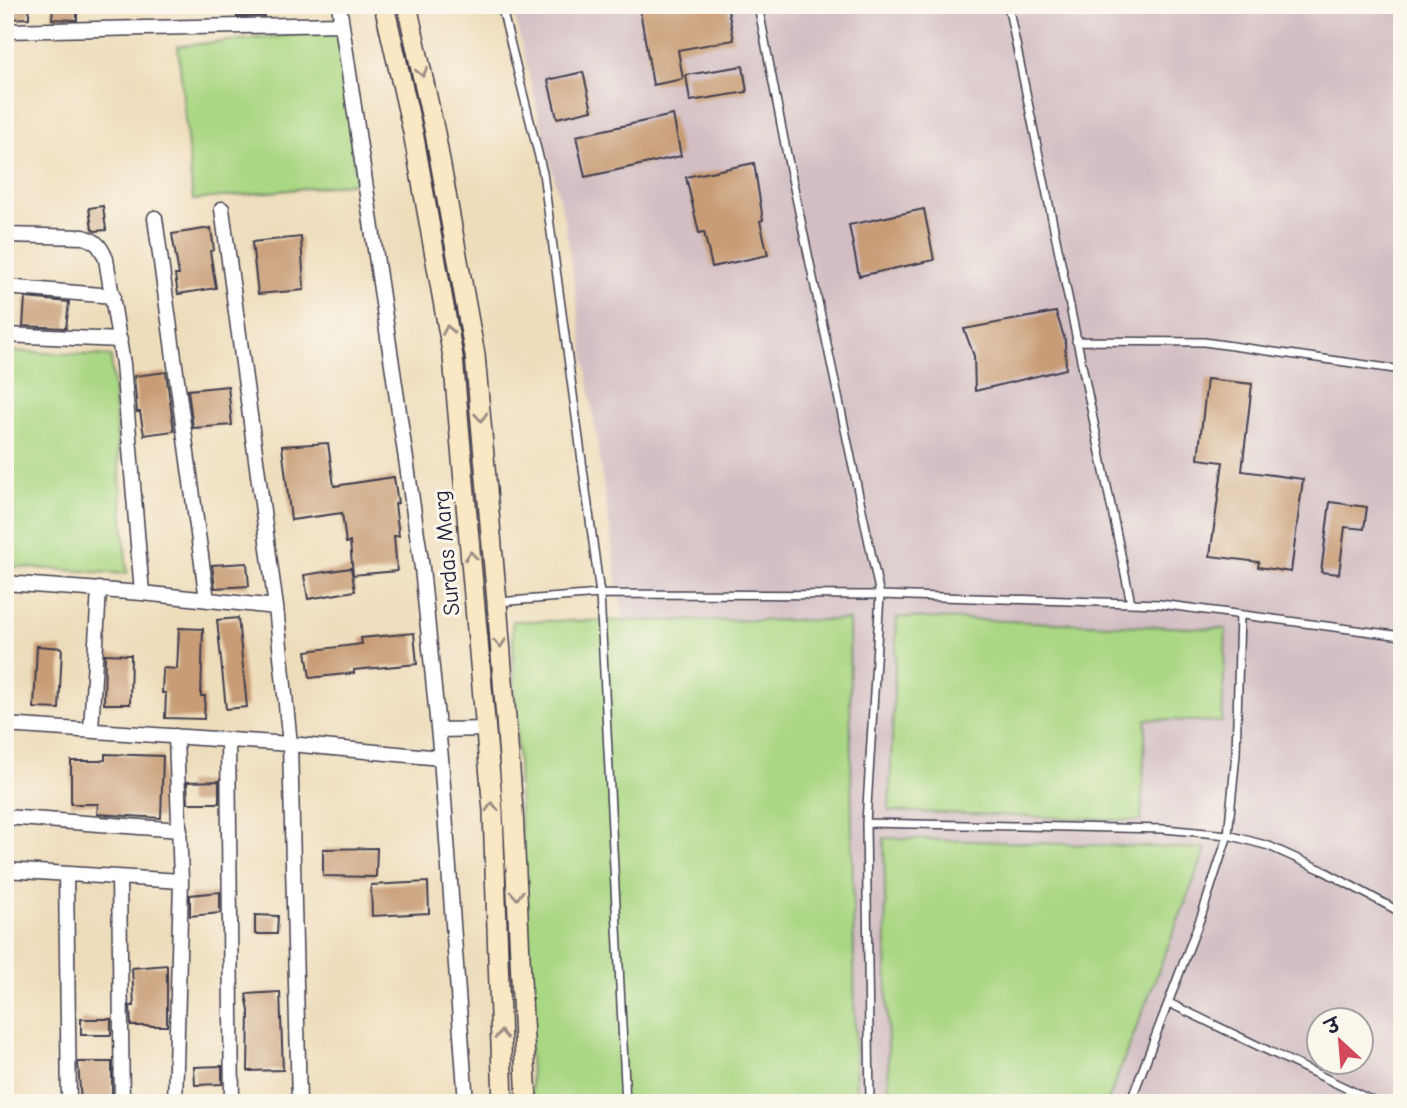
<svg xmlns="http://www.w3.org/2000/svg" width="1407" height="1108" font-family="'Comic Neue','Playpen Sans Deva',sans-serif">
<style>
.industrial{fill:#d2bec3;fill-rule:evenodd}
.green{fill:#aad783;stroke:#667c5f;stroke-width:2}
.building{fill:#c89c76}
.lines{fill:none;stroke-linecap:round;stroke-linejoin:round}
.service-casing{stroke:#413e4e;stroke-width:10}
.minor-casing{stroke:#413e4e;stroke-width:17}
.secondary-casing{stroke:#413e4e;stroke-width:22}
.service{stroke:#fff;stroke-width:7}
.minor{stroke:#fff;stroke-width:14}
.secondary{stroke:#fae7c3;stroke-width:19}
.oneway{stroke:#998e86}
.labels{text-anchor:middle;stroke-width:6;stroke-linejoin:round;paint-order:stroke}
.street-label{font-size:23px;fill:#22223b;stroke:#fbf7ec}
</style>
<rect width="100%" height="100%" fill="#fbf7ec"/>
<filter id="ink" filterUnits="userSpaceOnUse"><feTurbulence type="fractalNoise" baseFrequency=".0143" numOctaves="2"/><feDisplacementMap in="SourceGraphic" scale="14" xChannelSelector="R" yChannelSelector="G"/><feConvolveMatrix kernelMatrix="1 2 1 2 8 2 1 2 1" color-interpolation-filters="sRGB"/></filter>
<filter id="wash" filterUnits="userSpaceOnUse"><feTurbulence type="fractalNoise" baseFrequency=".00686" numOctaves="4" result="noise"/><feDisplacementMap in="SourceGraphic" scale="28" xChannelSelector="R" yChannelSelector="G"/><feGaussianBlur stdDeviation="1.57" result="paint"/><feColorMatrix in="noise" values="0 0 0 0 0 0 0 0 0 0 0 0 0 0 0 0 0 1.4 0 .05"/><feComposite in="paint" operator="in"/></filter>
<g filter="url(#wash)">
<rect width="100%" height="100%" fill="#edb"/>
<path class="industrial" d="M512 5H1402V1103H645L627 647 565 222ZM1320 1020H1362V1062H1320Z"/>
<path class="green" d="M341 30 356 183 193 200 178 46Z
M5 351 111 356 127 574 5 566Z
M897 617 1226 629 1222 722 1146 719 1141 821 889 811Z
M849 620 856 1103H532L512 621Z
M884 838 1206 849 1107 1103H889Z"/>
<g id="blocks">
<path class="building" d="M5 5H29V18L6 19Z
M53 5H77V20L52 19Z
M237 5H264V16L237 17Z
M639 5H727L734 40 678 50 683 79 653 85Z
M743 66 747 92 690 101 686 75Z
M583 72 592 110 557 118 548 80Z
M673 115 681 156 585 177 576 136Z
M754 163 763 220 760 221 768 255 712 267 704 232 699 233 686 177Z
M103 206 106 230 95 231 92 229 89 208Z
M924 209 934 260 859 276 849 225Z
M211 228 214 250 210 251 216 288 178 294 175 275H179L172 234Z
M301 237 304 290 258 294 252 242Z
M25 298 69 302 66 328 23 326Z
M1056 312 1065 340 1066 369 975 391 974 356 964 329Z
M166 372 174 431 144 435 140 412H137L134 376Z
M1207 379 1252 384 1242 471 1303 479 1291 572 1258 567 1259 562 1210 556 1223 462 1198 459Z
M228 386 232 425 193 428 188 390Z
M328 443 334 486 394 477 398 503 395 504 399 536H394L397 571 353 575 350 542 346 543 342 513 291 520 282 446Z
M1330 502 1367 507 1364 529 1345 527 1339 574 1321 572Z
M247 563 249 586 215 588 212 565Z
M351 568 355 591 308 599 304 575Z
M238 618 247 707 226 709 217 620Z
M179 628 203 629 201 696H205L204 719 165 718 166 693H162L163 668 177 669Z
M414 633 417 664 354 670V673L310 678 306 651 362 644 361 638Z
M37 646 62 648 59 709 34 708Z
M105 654 131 655 130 704H104Z
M105 754 163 756 161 818 97 814 98 804H71V761H99L105 760Z
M219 781V803H188L187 782Z
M377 848 376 877 323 876V849Z
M428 882 429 913 372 916 371 885Z
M220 892V913L190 916V895Z
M255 915 278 916 277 934H255Z
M167 965V1026H131L130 1006H134L132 968Z
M280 992 283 1070 248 1071 249 1011 246 994Z
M81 1019H111V1035H81Z
M78 1062H112V1103H81Z
M222 1066V1084L195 1085 194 1067Z"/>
</g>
</g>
<g filter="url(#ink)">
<use href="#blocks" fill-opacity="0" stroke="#413e4e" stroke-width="2"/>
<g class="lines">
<g class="service-casing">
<path id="service" d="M501 5 543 173 600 594 626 1103
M758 5 786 150 880 595 866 823 870 1103
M1008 5 1131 603
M1076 341 1204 342 1402 370
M498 602 600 594 880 595 1160 604 1402 636
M866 823 1164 829 1228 835 1269 846 1322 870 1402 913
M1169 1003 1377 1103
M1130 1103 1202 914 1228 835 1236 754 1240 615"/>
</g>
<g class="minor-casing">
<path id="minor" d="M339 5 422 568 441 758 466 1103
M5 31 342 24
M222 209 276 607 290 744 299 1103
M155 218 207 600
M5 235 84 237C97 241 101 247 106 259L123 364 142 593
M5 287 113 296
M5 335 120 340
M5 583 142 593 276 607
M5 725 290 744 441 758
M91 730 99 589
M439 730 487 729
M228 740 232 1103
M5 817 180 830
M5 870 181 881
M66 874 69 1103
M119 878 122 1103
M175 1103 181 881 176 736"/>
</g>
<g class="secondary-casing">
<path id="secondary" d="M384 5 413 132 453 357 493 811 503 1103
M407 5 435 133 475 355 497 602 513 810 527 1103"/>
</g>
<use href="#service" class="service"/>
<use href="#minor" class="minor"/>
<use href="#secondary" class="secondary"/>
</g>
<defs><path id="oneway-chevron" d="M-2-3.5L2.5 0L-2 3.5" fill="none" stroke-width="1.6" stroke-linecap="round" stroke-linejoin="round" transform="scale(1.75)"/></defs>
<g class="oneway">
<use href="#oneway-chevron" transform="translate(422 72) rotate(77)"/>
<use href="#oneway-chevron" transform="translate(448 330) rotate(-100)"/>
<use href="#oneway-chevron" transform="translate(481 417) rotate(85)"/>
<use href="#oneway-chevron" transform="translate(471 556) rotate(-95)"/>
<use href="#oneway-chevron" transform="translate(500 643) rotate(86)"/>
<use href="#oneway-chevron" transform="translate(492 807) rotate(-93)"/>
<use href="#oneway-chevron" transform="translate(517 895) rotate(87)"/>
<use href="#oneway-chevron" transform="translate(501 1035) rotate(-92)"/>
</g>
</g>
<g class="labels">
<g class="street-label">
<text transform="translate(446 553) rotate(-95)" y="8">Surdas Marg</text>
</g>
</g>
<rect width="1407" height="1108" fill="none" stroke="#fbf7ec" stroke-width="28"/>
<g transform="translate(1340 1041) rotate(334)"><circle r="33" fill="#fbf7ec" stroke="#a4a2a5" stroke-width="2"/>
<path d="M0-5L12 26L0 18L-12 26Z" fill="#d1495b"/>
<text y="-10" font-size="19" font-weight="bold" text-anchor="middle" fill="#22223b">उ</text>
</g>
</svg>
